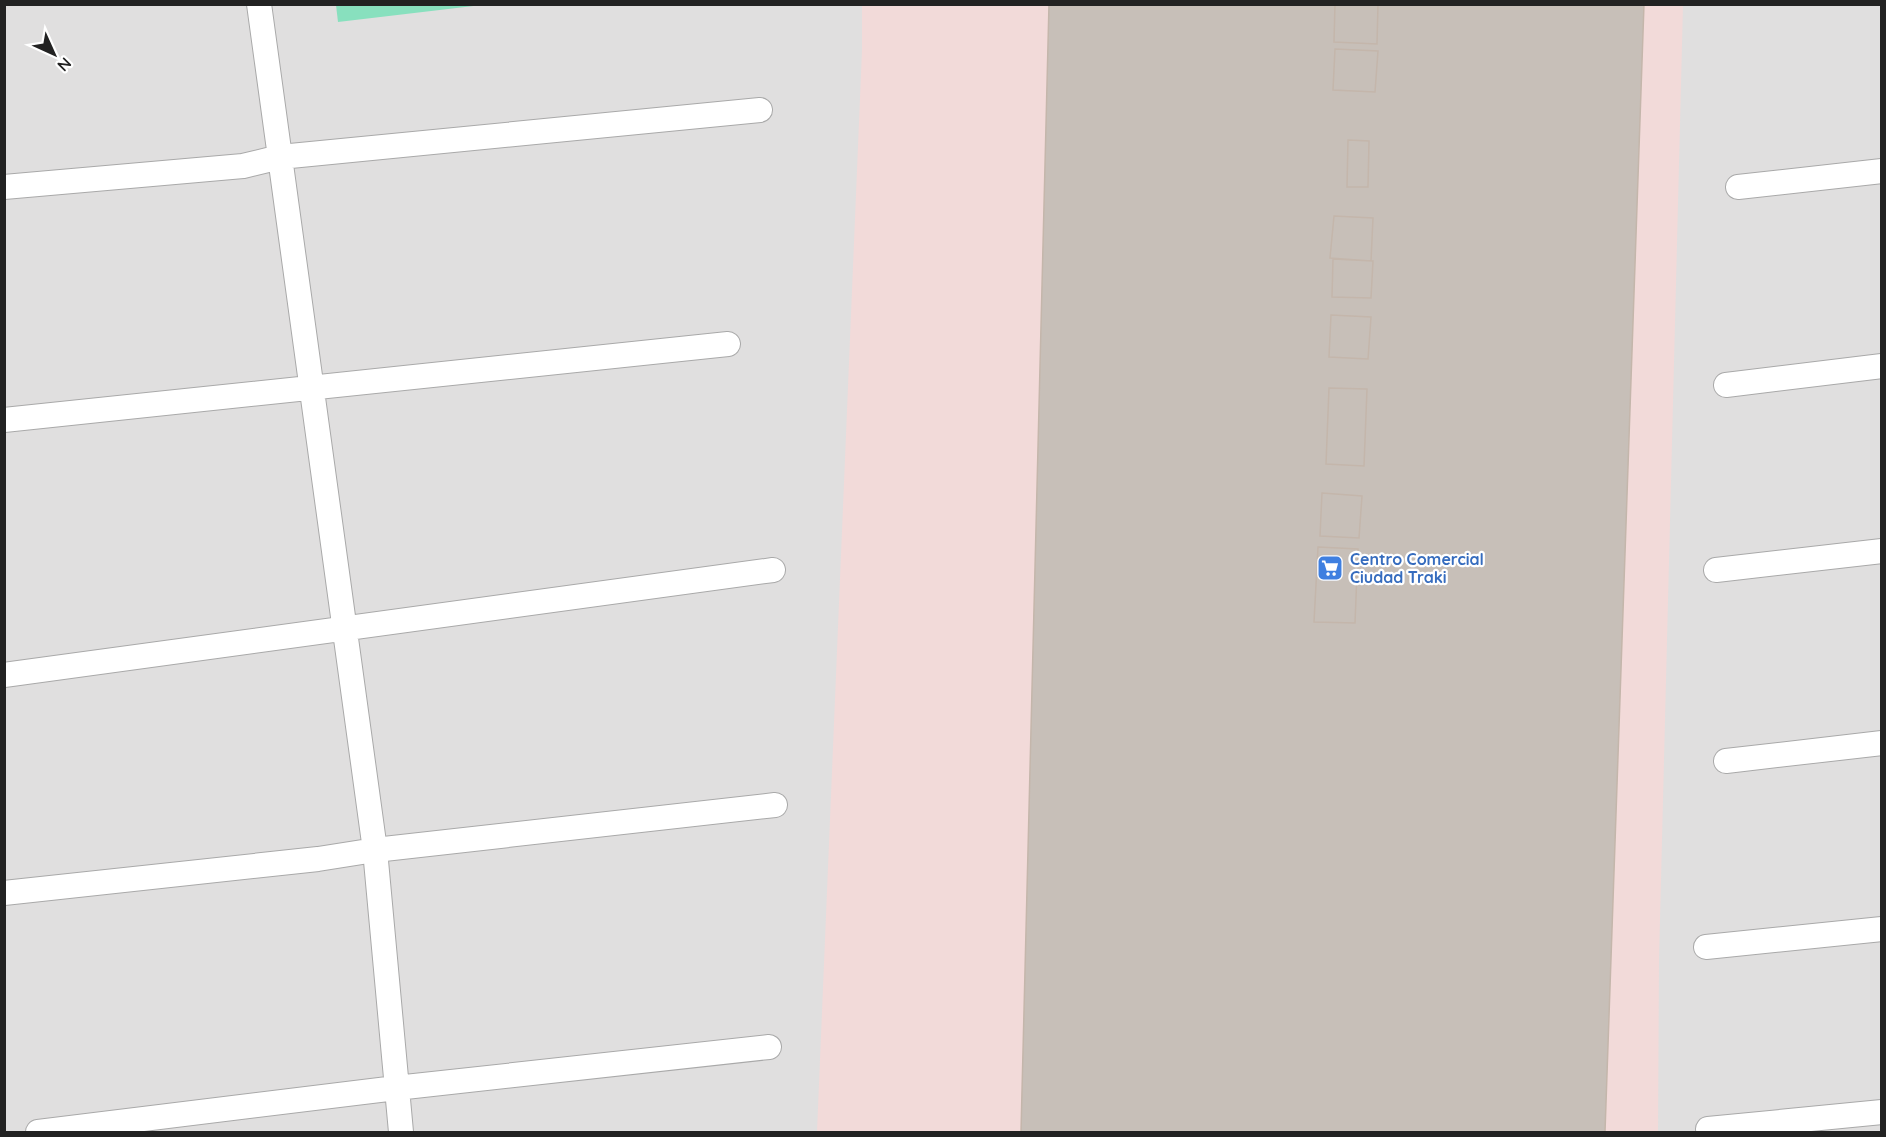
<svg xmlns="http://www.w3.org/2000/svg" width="1886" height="1137" font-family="Quicksand,sans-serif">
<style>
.residential{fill:#e0dfdf}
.commercial{fill:#f2dad9}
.pitch{fill:#88e0be}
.building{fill:#c7bfb8;stroke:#c4b6ab;stroke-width:1.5}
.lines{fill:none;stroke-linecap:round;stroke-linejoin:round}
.minor-casing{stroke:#a9a9a9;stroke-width:26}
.minor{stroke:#fff;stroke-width:24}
.labels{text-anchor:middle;stroke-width:4.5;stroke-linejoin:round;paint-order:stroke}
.shop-label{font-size:16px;font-weight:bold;fill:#366cbe;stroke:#fff;text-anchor:start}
</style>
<rect width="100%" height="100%" fill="#f2efe9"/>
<path class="residential" d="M5 5H1881V1132H5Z"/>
<path class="commercial" d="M862 5H1683L1659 959 1658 1132H817L862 50Z"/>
<path class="pitch" d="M336 5V4L482 5 338 22Z"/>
<path class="building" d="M1049 4H1644L1605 1132H1021Z
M1335 4H1378L1377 44 1334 42Z
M1335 49 1378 51 1375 92 1333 90Z
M1348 140 1369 141 1368 187H1347Z
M1334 216 1373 218 1371 261 1330 258Z
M1333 259 1373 261 1371 298 1332 297Z
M1331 315 1371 317 1368 359 1329 357Z
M1329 388 1367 389 1364 466 1326 464Z
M1322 493 1362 496 1359 538 1320 536Z
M1318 547 1358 549 1355 623 1314 622Z"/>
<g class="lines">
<g class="minor-casing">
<path id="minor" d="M259 4 375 850 401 1132
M4 187 243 166 280 157 760 110
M1738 187 1882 171
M1726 385 1882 366
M4 420 728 344
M1716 570 1882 551
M4 675 773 570
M1726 761 1882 743
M4 893 318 859 375 850 775 805
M1706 947 1882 929
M1708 1129 1882 1112
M38 1132 396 1088 769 1047"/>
</g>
<use href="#minor" class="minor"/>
</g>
<defs>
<g id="supermarket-square" transform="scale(1.35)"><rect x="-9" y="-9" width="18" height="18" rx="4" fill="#3f7fe0" stroke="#fff"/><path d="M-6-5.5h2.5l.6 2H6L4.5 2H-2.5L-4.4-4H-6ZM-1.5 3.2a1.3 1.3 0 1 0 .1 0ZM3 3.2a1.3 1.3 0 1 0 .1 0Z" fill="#fff"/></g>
</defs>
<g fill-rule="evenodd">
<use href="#supermarket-square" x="1330" y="568"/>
</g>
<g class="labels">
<g class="shop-label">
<text x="1350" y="565">Centro Comercial<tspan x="1350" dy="18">Ciudad Traki</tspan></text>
</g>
</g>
<rect width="1886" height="1137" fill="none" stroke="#222222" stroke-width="12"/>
<g transform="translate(54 54) rotate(135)" stroke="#ffffff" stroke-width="4.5" paint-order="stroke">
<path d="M0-4.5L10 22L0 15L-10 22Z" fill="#222222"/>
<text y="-9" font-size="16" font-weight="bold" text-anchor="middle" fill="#222222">N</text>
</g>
</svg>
